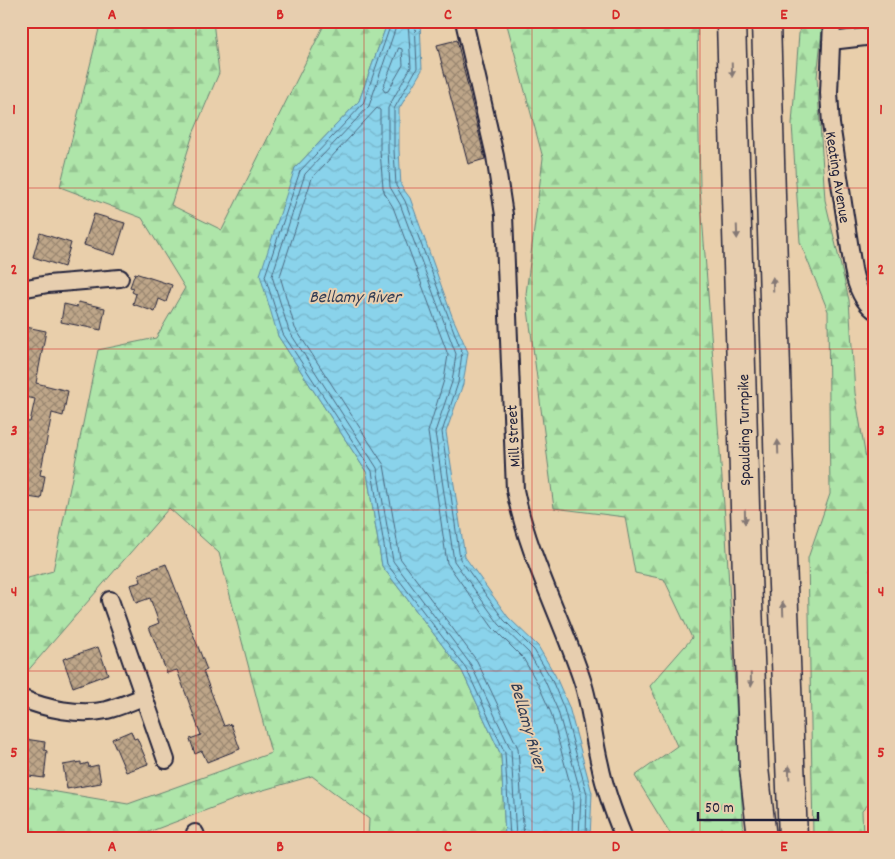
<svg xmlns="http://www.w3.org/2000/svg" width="895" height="859" font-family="Dekko,sans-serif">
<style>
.forest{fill:url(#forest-firs);stroke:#688472}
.water{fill:url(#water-waves);stroke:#608ca5}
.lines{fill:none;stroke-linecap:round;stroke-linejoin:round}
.shore{stroke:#4c6981;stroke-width:1}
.building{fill:url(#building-cross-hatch);stroke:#22223b}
.minor-casing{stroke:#22223b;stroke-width:20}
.motorway-casing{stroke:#22223b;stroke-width:31}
.minor{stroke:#e7ceaf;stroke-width:16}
.motorway{stroke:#e7ceaf;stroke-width:28}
.oneway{fill:#847875}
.grid{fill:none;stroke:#d62828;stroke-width:1;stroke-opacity:0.55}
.labels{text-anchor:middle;stroke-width:4;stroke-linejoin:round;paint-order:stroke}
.street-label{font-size:16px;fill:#22223b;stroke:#e7ceaf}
.water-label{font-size:18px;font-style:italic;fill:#323d55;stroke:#e7ceaf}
.neatline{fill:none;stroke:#d62828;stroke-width:2}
.grid-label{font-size:16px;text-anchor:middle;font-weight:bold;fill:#d62828}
</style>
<defs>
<pattern id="forest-firs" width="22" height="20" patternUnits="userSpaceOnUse" patternTransform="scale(1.25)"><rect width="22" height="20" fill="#aee5a9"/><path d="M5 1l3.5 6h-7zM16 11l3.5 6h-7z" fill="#95c492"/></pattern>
<pattern id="water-waves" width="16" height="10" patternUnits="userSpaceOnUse" patternTransform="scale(1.25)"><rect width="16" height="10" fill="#8ad3eb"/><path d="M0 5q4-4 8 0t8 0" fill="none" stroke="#77b5ca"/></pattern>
<pattern id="building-cross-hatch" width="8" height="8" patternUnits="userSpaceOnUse" patternTransform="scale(1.25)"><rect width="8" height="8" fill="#bea689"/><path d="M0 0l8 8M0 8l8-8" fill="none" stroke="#9a8771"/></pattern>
</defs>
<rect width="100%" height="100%" fill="#e9cfab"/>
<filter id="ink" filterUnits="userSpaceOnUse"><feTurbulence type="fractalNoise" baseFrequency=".02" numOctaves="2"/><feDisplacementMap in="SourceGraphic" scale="10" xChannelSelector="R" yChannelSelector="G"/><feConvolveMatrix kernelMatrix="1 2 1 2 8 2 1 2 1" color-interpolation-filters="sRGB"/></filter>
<g filter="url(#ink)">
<path class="forest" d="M101 21H213L219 73 193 134 171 205 222 230 326 21H388L359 101 295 168 278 336 367 473 382 566 462 671 501 755 505 838H368L369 819 312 776 246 795 133 838H21V786L128 804 271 753 219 553 169 508 25 674 21 673V580L53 571 98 350 156 338 185 288 142 218 60 187Z
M506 21H697L700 189 725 518 744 838H673L635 776 677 746 650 686 692 638 664 579 635 573 625 517 554 508 526 294 543 158Z
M800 21H823L817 77 825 200 849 300 855 393 867 465 874 467V798L862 811 863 838H813V835L808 558 830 494 828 311 800 242 792 124Z"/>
<path class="water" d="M388 21H420L422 70 399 109V150L401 186 410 198 452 316 468 352 463 384 446 432 465 557 508 617 538 646 555 675 569 707 592 793 590 838H505L501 755 462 671 382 566 367 473 278 336 260 275 295 168 359 101Z"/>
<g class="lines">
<path class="shore" d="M392 21 363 104 300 171 265 276 283 334 372 471 387 564 466 668 505 753 510 838
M398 21 369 106 305 174 272 276 289 331 377 468 393 561 471 665 511 750 516 838
M408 21 411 67 388 108V150L390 187 400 204 456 354 452 382 435 432 454 561 499 624 529 653 545 681 558 711 581 794 579 838
M415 21 417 68 394 109V150L396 186 405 201 462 353 458 383 442 432 460 559 504 620 534 650 551 678 564 709 587 794 586 838
M399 48 402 49 403 65 388 91 385 92 383 89Z
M524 838 518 748 477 661 400 558 384 465 295 328 280 276 312 178 377 108 380 110V151L383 188 385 194 393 207 448 355 444 380 428 432 447 563 493 628 523 658 538 684 551 713 573 795 572 838"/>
</g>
<path class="building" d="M457 40 485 159 468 164 437 45Z
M94 214 125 223 115 255 84 245Z
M40 233 71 243 64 267 33 257Z
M135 273 172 285 166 302 159 299 155 312 133 304 136 294 132 292 134 288 130 287Z
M78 302 105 308 101 330 61 322 64 304 77 307Z
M21 326 46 331 36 383 68 391 63 416 52 413 40 475 45 476 41 499 21 496V421L30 422 35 399 21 396 28 364 21 363Z
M166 564 207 670 203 671 224 726 231 724 240 749 207 762 202 751 195 754 190 739 201 735 177 670 167 673 149 627 159 623 150 598 136 603 130 585 141 582 139 574Z
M98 647 108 674 73 687 63 659Z
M131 731 134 739 137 738 148 764 126 772 112 739Z
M25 739 45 742 44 750 47 751 44 778 21 775Z
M81 762V765L88 763 89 767 98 765 101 783 67 789 63 765Z"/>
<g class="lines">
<g class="minor-casing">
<path id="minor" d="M464 21 495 156 504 215 515 490C528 556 561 616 582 680 591 707 593 737 600 765 605 790 614 814 624 838
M832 21 829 93 831 124 853 269C856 285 861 300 874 310
M831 41 874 36
M21 289 48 284 120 278
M110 600 166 760
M21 698C46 709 80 716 107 710 119 707 132 701 144 697
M195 833 197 838"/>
</g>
<g class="motorway-casing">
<path id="motorway" d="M731 21 747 576 754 768 762 838
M766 21 780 509 793 838"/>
</g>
<use href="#minor" class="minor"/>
<use href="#motorway" class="motorway"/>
</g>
<defs><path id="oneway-solid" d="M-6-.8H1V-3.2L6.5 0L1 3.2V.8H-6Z" transform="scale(1.25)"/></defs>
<g class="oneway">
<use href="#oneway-solid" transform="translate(732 70) rotate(88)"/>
<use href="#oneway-solid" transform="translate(737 232) rotate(88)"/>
<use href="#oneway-solid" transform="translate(773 284) rotate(-92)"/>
<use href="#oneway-solid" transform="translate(778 447) rotate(-92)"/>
<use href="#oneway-solid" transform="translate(745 517) rotate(89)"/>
<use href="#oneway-solid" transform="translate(783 609) rotate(-92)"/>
<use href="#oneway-solid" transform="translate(751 680) rotate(88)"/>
<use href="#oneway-solid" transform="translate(789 772) rotate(-92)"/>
</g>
</g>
<path class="grid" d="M196 21V838M364 21V838M532 21V838M700 21V838M21 188H874M21 349H874M21 510H874M21 671H874"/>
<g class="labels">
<g class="street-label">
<text transform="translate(839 177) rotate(81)" y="6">Keating Avenue</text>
<text transform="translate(743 430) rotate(-91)" y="6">Spaulding Turnpike</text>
<text transform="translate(512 436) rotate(-93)" y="6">Mill Street</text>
</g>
<g class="water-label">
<text x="355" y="302">Bellamy River</text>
<text transform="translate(529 726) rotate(74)" y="6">Bellamy River</text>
</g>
</g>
<rect width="895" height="859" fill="none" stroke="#e7ceaf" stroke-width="55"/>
<path d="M698 812v8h120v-8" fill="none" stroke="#22223b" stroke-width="2.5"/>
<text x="705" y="812" font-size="15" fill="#22223b" stroke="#e7ceaf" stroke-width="4" paint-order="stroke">50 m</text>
<rect x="28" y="28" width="840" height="804" class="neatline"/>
<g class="grid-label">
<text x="112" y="19">A</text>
<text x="280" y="19">B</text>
<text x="448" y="19">C</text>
<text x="616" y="19">D</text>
<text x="784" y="19">E</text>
<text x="14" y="114">1</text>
<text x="881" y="114">1</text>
<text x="14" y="274">2</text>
<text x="881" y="274">2</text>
<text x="14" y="435">3</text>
<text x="881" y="435">3</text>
<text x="14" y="596">4</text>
<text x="881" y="596">4</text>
<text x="14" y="757">5</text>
<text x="881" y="757">5</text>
<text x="112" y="851">A</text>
<text x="280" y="851">B</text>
<text x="448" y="851">C</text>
<text x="616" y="851">D</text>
<text x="784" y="851">E</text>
</g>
</svg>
